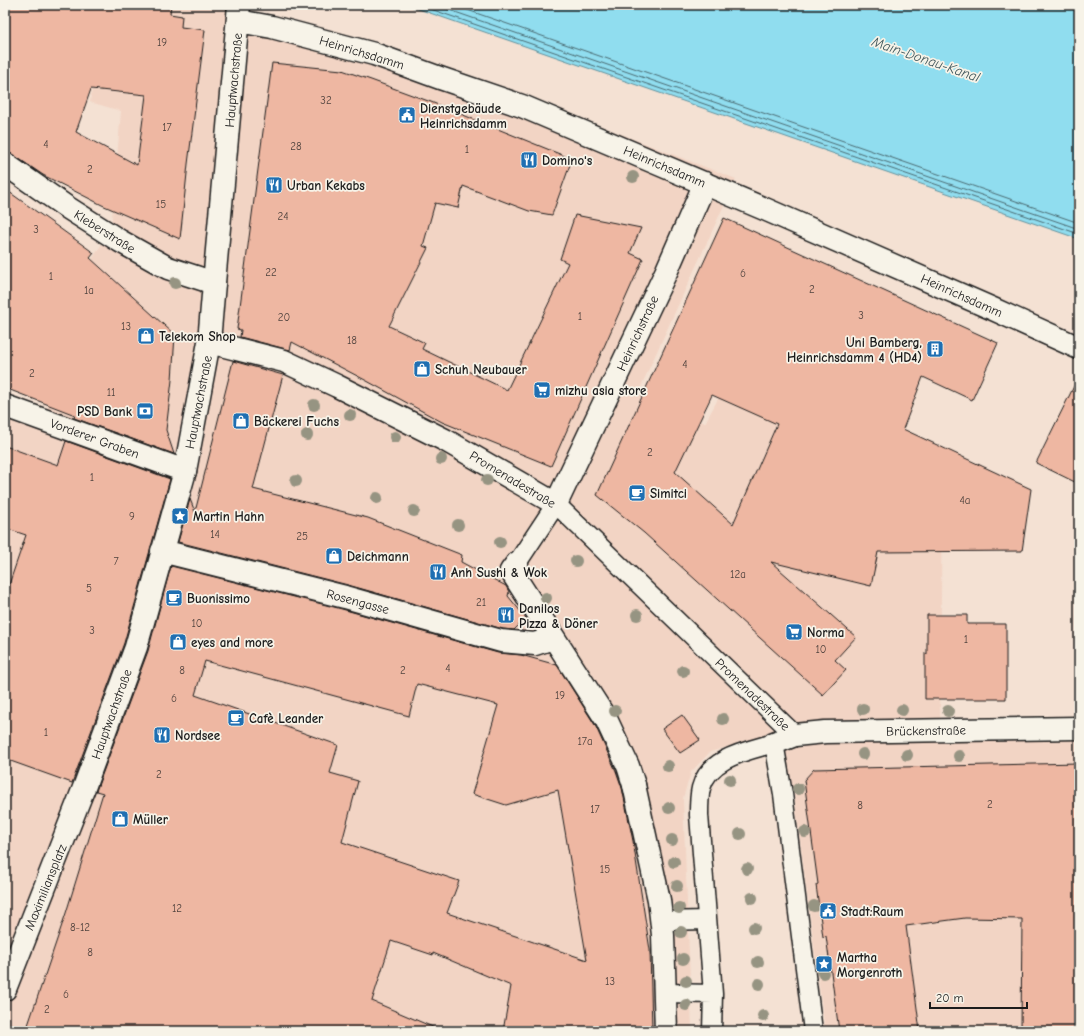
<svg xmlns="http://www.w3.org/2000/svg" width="1084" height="1036" font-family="'Comic Neue',sans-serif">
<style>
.built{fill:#f2d4c4}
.water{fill:#90ddef;stroke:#62909b}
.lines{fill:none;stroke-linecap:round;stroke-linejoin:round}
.shore{stroke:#4a6970;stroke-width:1}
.building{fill:#eeb7a2;stroke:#1c1c1c;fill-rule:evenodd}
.service-casing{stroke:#1c1c1c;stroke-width:21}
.pedestrian-casing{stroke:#1c1c1c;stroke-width:25}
.minor-casing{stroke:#1c1c1c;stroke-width:25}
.service{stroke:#f7f3e8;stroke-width:18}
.pedestrian{stroke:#f7f3e8;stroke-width:22}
.minor{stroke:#f7f3e8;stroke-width:22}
.tree{fill:#969482}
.labels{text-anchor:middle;stroke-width:3.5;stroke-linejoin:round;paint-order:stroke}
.number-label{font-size:11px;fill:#50433e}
.street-label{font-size:13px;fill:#1c1c1c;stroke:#f7f3e8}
.poi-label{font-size:13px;font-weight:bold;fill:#1c1c1c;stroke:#f7f3e8;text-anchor:start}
.water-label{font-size:14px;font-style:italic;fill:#3f565b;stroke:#f7f3e8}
</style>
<rect width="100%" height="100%" fill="#f4e1d3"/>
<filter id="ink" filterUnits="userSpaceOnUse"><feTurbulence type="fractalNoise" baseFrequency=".025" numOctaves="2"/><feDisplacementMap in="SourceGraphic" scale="8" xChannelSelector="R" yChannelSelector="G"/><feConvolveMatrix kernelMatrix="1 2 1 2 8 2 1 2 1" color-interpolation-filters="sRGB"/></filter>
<g filter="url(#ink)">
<path class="built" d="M84 5H217L246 15 398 50 479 79 736 179 637 395 705 423 733 371 942 467 940 731H1079V1031H825L794 794 777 746 740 743 710 752 691 772 683 798 692 1031H5V412L42 425 65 351 61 307 111 230 121 111 90 102 92 90 71 89Z"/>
<path class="water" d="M407 5H1079V239Z"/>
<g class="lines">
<path class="shore" d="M419 5 1079 234
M435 5 1079 229
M453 5 1079 223"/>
</g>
<path class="building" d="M5 5H171L170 14 182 16 181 27 205 30 188 164 180 239 102 205 43 175 12 154 5 152ZM91 89 146 95 137 165 76 132Z
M272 63 342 70 371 80 431 102 572 159 552 215 529 211 463 186 458 208 435 203 423 246 428 248 389 326 425 343 422 349 507 390 568 263 560 259 575 215 641 228 630 253 643 259 551 466 442 422 367 381 292 342 290 350 240 337 241 330 237 329Z
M5 189 94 253 90 258 175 335 172 380 166 430 174 454 74 418 75 415 5 388Z
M724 218 998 343 972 400 923 377 903 429 1031 489 1022 551 878 552 871 586 771 562 856 637 835 660 846 670 823 695 644 533 597 495ZM712 395 777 424 733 524 675 472Z
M233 361 283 375 253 489 368 518 462 555 461 562 506 586 509 592 508 596 526 618 514 630 503 629 348 585 178 542 190 499 195 512Z
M1079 376V484L1036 463Z
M66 441 170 479 124 643 72 783 5 759V596L26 535 5 528V446L58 465Z
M171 566 342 609 498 653 521 655 557 665 595 725 616 771 622 788 633 841 650 950 652 1031H503L511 986 433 953V955L391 941 372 1001 442 1031H26L66 913 103 793 96 791 148 651ZM205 661 409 716 417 684 498 705 472 794 506 805 558 790 587 960 447 913 459 881 342 842 358 781 330 773 338 745 195 695Z
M927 615H967V624H1006V699H925V653L927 654Z
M682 715 700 740 680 753 662 729Z
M1079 763V1031H1021L1022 919 965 918 906 926 920 1031H839L826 936 823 937 816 885 818 884 804 780 814 769Z"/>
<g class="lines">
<g class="service-casing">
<path id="service" d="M517 563 556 504 795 735
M661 921 707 920
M665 993 713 994
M712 1031 713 994 699 815C699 806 699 796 701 788 709 757 748 751 774 743L783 794 813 1031"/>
</g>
<g class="pedestrian-casing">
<path id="pedestrian" d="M5 164 65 206 120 241 168 268 214 283
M162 551 345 597 501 641 535 644 553 638
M634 785 659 900 663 935 666 1031
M5 989 85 785 136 647 185 471"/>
</g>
<g class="minor-casing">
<path id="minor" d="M238 21 272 27 374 54 440 78 522 106 767 210 993 309 1079 348
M209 342 284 361 337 386 445 440 556 504 667 270 705 183
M5 406 185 471 209 342 214 283 239 5
M517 563 511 571 606 719 628 766 634 785
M774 743 795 735 825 732 1079 728"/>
</g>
<use href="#service" class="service"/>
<use href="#pedestrian" class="pedestrian"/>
<use href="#minor" class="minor"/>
</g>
<g class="tree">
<circle cx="633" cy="177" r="6"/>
<circle cx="175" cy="283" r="6"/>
<circle cx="314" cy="405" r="6"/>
<circle cx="350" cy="415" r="6"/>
<circle cx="307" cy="435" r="6"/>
<circle cx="395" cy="437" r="6"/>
<circle cx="441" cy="459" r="6"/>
<circle cx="487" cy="480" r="6"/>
<circle cx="296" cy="481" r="6"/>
<circle cx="377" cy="498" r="6"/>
<circle cx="414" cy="511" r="6"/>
<circle cx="458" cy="525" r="6"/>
<circle cx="500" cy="542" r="6"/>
<circle cx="576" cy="561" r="6"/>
<circle cx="546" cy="598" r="6"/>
<circle cx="637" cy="615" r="6"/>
<circle cx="683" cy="671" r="6"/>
<circle cx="863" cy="709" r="6"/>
<circle cx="902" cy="710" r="6"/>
<circle cx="615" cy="711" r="6"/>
<circle cx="948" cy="711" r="6"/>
<circle cx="723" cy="719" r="6"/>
<circle cx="863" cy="754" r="6"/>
<circle cx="907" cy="755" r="6"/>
<circle cx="959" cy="756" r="6"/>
<circle cx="668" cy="766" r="6"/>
<circle cx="730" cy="780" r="6"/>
<circle cx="798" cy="789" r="6"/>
<circle cx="669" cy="808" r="6"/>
<circle cx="805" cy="832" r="6"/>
<circle cx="740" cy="834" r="6"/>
<circle cx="672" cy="840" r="6"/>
<circle cx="674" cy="862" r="6"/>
<circle cx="747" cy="869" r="6"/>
<circle cx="677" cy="886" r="6"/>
<circle cx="752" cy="898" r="6"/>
<circle cx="814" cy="906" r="6"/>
<circle cx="679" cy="908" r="6"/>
<circle cx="754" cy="928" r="6"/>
<circle cx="681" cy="932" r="6"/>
<circle cx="683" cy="959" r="6"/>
<circle cx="758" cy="962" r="6"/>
<circle cx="823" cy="973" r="6"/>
<circle cx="686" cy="981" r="6"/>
<circle cx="759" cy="984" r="6"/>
<circle cx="686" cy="1005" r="6"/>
<circle cx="763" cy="1016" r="6"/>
</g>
</g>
<defs>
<g id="civic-square" transform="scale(0.9)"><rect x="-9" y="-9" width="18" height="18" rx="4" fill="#1f6fb2" stroke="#f7f3e8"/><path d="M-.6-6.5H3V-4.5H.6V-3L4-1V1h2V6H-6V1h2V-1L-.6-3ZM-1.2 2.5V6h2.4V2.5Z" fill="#fff"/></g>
<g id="restaurant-square" transform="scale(0.9)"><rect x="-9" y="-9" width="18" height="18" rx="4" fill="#1f6fb2" stroke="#f7f3e8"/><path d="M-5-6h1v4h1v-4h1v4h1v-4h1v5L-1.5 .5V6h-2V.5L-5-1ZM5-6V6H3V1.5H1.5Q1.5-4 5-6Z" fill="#fff"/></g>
<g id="shop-square" transform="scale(0.9)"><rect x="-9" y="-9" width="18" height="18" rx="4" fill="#1f6fb2" stroke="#f7f3e8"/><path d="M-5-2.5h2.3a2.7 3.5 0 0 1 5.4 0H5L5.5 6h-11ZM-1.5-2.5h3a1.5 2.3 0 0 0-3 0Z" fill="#fff"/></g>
<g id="building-square" transform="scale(0.9)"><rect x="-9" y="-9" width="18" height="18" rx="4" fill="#1f6fb2" stroke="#f7f3e8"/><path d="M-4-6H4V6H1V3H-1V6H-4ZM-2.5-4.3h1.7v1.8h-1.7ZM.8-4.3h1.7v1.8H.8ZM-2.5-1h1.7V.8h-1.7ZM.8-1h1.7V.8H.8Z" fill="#fff"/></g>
<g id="supermarket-square" transform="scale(0.9)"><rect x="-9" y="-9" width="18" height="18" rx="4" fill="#1f6fb2" stroke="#f7f3e8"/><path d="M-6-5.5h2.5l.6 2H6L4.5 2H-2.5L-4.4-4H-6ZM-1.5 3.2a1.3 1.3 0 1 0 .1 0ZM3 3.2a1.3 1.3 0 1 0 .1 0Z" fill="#fff"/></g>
<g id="bank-square" transform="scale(0.9)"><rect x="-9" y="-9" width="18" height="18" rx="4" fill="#1f6fb2" stroke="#f7f3e8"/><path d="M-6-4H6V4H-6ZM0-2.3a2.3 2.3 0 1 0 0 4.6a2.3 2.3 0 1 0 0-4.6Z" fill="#fff"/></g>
<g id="cafe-square" transform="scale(0.9)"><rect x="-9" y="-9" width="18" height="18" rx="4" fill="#1f6fb2" stroke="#f7f3e8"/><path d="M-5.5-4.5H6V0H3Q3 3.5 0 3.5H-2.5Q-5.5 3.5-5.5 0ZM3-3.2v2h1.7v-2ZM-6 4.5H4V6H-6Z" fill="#fff"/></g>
<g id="sight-square" transform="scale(0.9)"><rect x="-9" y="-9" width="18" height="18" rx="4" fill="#1f6fb2" stroke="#f7f3e8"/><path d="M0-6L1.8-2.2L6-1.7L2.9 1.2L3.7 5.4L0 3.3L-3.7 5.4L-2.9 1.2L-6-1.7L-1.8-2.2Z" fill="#fff"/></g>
</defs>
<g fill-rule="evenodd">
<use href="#civic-square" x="407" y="115"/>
<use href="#restaurant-square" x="529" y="160"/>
<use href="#restaurant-square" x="274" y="185"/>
<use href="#shop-square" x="146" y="336"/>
<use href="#building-square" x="935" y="349"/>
<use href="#shop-square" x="422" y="369"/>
<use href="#supermarket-square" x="542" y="390"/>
<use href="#bank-square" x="145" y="411"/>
<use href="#shop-square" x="241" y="421"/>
<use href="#cafe-square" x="637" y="493"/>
<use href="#sight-square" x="180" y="516"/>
<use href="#shop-square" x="334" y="556"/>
<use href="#restaurant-square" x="438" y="572"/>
<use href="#cafe-square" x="174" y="598"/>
<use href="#restaurant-square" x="506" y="615"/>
<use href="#supermarket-square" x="794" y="632"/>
<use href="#shop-square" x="178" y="642"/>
<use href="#cafe-square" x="236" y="718"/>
<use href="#restaurant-square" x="162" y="735"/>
<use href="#shop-square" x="120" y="819"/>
<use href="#civic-square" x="828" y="911"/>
<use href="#sight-square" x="824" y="964"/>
</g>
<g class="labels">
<g class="number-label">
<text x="162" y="46">19</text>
<text x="326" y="104">32</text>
<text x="167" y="131">17</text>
<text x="46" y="148">4</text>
<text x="296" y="150">28</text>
<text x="467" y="153">1</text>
<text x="90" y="173">2</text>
<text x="161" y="208">15</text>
<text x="283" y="220">24</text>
<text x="36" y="233">3</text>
<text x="271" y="276">22</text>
<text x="743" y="277">6</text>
<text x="51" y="280">1</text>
<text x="812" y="293">2</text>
<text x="89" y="294">1a</text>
<text x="861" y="319">3</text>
<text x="580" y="320">1</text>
<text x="284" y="321">20</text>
<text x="126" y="330">13</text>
<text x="352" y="344">18</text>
<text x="685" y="368">4</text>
<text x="32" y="377">2</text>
<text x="111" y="396">11</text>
<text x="650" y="456">2</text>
<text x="92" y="481">1</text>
<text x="965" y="504">4a</text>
<text x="132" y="520">9</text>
<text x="215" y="538">14</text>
<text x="302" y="540">25</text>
<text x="116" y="565">7</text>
<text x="738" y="578">12a</text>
<text x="89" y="592">5</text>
<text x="481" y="606">21</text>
<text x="197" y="627">10</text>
<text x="92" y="634">3</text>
<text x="966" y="643">1</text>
<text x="821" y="653">10</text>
<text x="448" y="672">4</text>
<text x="182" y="674">8</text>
<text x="403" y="674">2</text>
<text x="560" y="699">19</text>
<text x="174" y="702">6</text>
<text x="46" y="736">1</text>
<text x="585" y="745">17a</text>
<text x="159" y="778">2</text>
<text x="990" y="808">2</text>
<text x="860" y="809">8</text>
<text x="595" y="813">17</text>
<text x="605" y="873">15</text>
<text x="177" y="912">12</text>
<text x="80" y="931">8-12</text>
<text x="90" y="956">8</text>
<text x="610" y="985">13</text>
<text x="66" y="998">6</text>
<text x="47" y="1013">2</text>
</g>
<g class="street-label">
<text transform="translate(362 52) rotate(17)" y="5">Heinrichsdamm</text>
<text transform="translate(233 80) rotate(-85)" y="5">Hauptwachstraße</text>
<text transform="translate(665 166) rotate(23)" y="5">Heinrichsdamm</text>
<text transform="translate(105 231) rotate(32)" y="5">Kleberstraße</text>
<text transform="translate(962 295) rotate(24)" y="5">Heinrichsdamm</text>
<text transform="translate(637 333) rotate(-65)" y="5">Heinrichstraße</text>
<text transform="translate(198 402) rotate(-79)" y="5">Hauptwachstraße</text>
<text transform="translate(95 438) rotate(20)" y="5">Vorderer Graben</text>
<text transform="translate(513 479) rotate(31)" y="5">Promenadestraße</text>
<text transform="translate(358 601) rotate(15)" y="5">Rosengasse</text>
<text transform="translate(753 694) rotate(44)" y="5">Promenadestraße</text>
<text transform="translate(111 714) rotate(-70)" y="5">Hauptwachstraße</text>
<text transform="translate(926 730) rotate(-1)" y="5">Brückenstraße</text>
<text transform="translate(45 887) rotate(-68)" y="5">Maximiliansplatz</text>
</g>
<g class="poi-label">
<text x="420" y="113">Dienstgebäude<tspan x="420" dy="15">Heinrichsdamm</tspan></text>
<text x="542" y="165">Domino's</text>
<text x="287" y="190">Urban Kekabs</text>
<text x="159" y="341">Telekom Shop</text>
<text x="922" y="347" text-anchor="end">Uni Bamberg,<tspan x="922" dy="15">Heinrichsdamm 4 (HD4)</tspan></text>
<text x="435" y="374">Schuh Neubauer</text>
<text x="555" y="395">mizhu asia store</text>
<text x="132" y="416" text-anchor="end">PSD Bank</text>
<text x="254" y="426">Bäckerei Fuchs</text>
<text x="650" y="498">Simitci</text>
<text x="193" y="521">Martin Hahn</text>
<text x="347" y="561">Deichmann</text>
<text x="451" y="577">Anh Sushi &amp; Wok</text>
<text x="187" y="603">Buonissimo</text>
<text x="519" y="613">Danilos<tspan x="519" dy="15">Pizza &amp; Döner</tspan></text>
<text x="807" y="637">Norma</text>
<text x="191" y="647">eyes and more</text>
<text x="249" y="723">Cafè Leander</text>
<text x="175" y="740">Nordsee</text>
<text x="133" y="824">Müller</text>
<text x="841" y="916">Stadt:Raum</text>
<text x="837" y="962">Martha<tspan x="837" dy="15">Morgenroth</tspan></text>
</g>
<g class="water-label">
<text transform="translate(926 59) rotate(19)" y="5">Main-Donau-Kanal</text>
</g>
</g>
<rect width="1084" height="1036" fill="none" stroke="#f7f3e8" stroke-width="20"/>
<rect x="10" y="10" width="1064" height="1016" fill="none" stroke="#1c1c1c" stroke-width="1.5" filter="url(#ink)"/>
<path d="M930 1002v6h97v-6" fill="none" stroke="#1c1c1c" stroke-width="2"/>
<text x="936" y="1002" font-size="12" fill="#1c1c1c" stroke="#f7f3e8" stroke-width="3" paint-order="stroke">20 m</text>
</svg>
